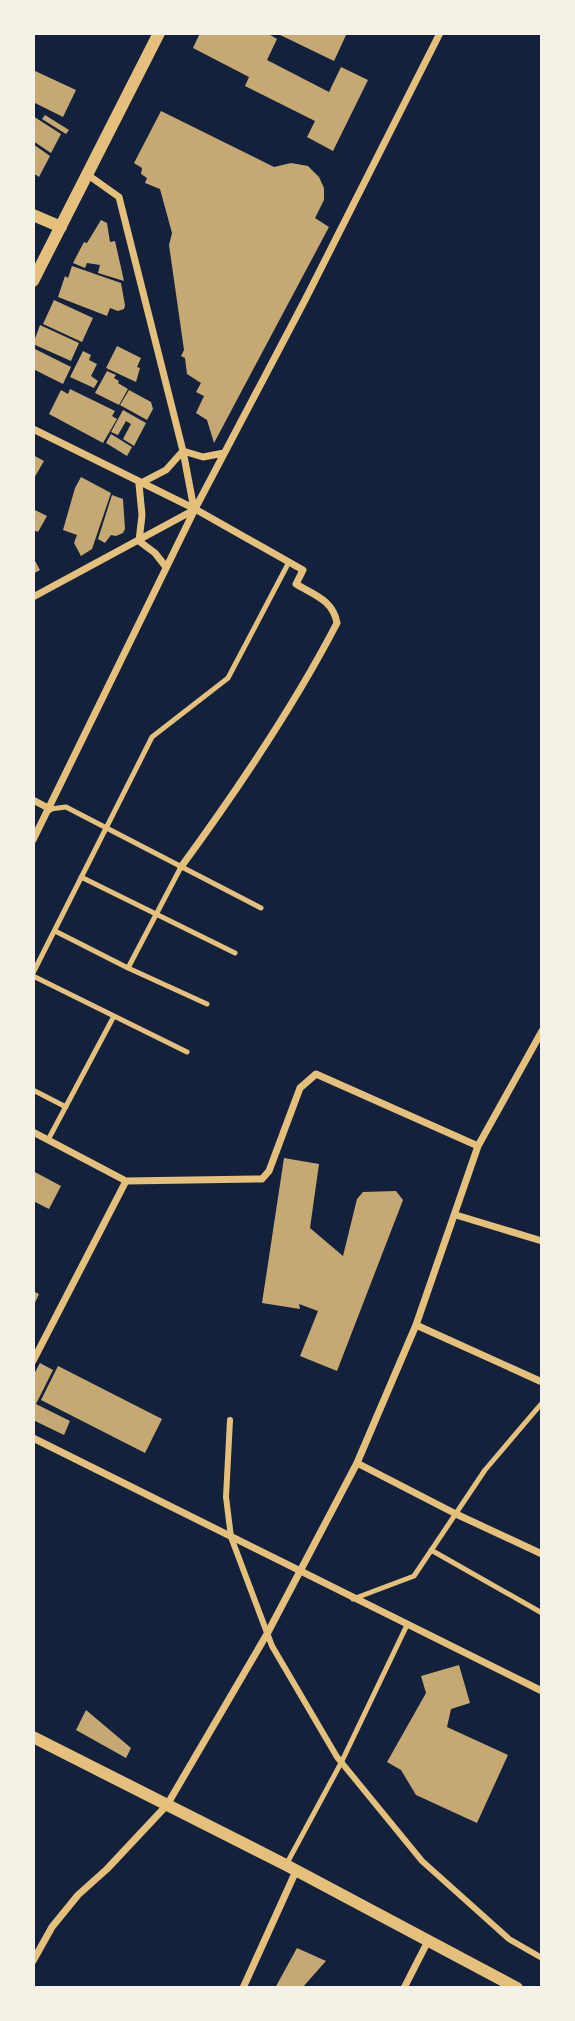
<svg xmlns="http://www.w3.org/2000/svg" width="575" height="2021" font-family="Raleway,sans-serif">
<style>
.building{fill:#c6a872}
.lines{fill:none;stroke-linecap:round;stroke-linejoin:round}
.service{stroke:#e5c07b;stroke-width:5}
.pedestrian{stroke:#e5c07b;stroke-width:6}
.minor{stroke:#e5c07b;stroke-width:7}
.tertiary{stroke:#e5c07b;stroke-width:12}
</style>
<rect width="100%" height="100%" fill="#14213d"/>
<path class="building" d="M200 33H267L277 39 267 60 329 92 341 67 368 80 333 151 307 137 315 121 245 86 249 77 193 48Z
M276 33H347L334 61Z
M33 70 76 90 63 117 33 102Z
M161 111 274 167 291 163 308 166 319 177 324 188V200L315 218 329 227 214 443 207 420 196 413 204 396 196 392 201 383 187 374 185 358 181 356 184 350 169 245 172 233 160 189 145 183 147 178 141 174 142 168 134 163Z
M45 115 69 130 66 134 42 119Z
M33 116 61 134 51 153 33 141Z
M33 144 50 156 39 177 33 173Z
M101 220 107 223 110 242 115 241 124 281 98 273 100 265 87 263 85 268 73 263 84 242 87 243Z
M72 266 121 283 125 305 124 309 118 311 110 308 107 316 58 297 65 276 68 278Z
M54 300 93 318 82 342 43 324Z
M40 325 79 343 71 361 33 344Z
M117 346 141 358 137 367 140 368 136 382 106 368Z
M33 348 71 367 63 384 33 369Z
M83 351 91 355 89 360 97 364 91 376 98 381 94 388 70 377Z
M107 371 116 375 114 378 119 381 118 383 128 389 119 405 95 393Z
M70 389 115 411 112 416 117 419 103 443 49 414 61 390 68 394Z
M129 390 151 402 153 409 147 420 120 405Z
M123 410 146 423 134 446 123 439 131 424 126 421 118 435 111 432Z
M111 434 132 447 127 456 106 443Z
M33 455 44 461 33 480Z
M81 477 111 493 92 549 81 556 74 543 77 535 63 530 75 488Z
M112 495 123 499 125 529 123 533 116 536 111 535 105 543 98 539Z
M33 509 47 516 38 532 33 530Z
M33 557 40 570 33 574Z
M284 1158 319 1164 310 1228 343 1256 357 1199 363 1192 396 1191 403 1200 337 1371 300 1356 318 1311 299 1304 300 1309 262 1303Z
M33 1171 61 1186 49 1209 33 1201Z
M33 1291 39 1294 33 1307Z
M40 1363 53 1370 36 1404 70 1421 64 1435 33 1420V1376Z
M58 1366 162 1419 145 1453 41 1400Z
M459 1665 470 1703 451 1709 447 1727 508 1755 477 1823 416 1795 401 1770 387 1762 426 1693 421 1676Z
M86 1710 131 1748 126 1758 76 1730Z
M297 1948 326 1961 302 1988H275Z"/>
<g class="lines">
<path class="service" d="M50 809 66 807 261 908
M81 877 235 953
M55 931 128 968 207 1004
M128 968 181 867
M33 973 152 737 228 678 289 562
M33 976 187 1052
M33 1090 66 1107
M48 1140 114 1016
M431 1550 542 1613
M353 1599 414 1576 485 1470 542 1403
M286 1865 341 1763 407 1625"/>
<path class="pedestrian" d="M230 1420 226 1497 231 1537 272 1646 337 1757 422 1861 509 1939 542 1958"/>
<path class="minor" d="M88 175 119 197 183 451 194 509
M33 429 195 509 303 570 296 584C314 595 333 600 337 623 293 708 238 789 181 867
M166 567 155 553 139 541 142 515 139 484 166 470 183 451 203 457 224 453
M33 597 194 510
M33 800 50 809
M33 840 195 509 305 300 440 33
M33 1132 126 1181 262 1179 269 1171 300 1088 316 1074 478 1146
M456 1215 542 1241
M416 1325 542 1382
M33 1361 126 1181
M33 1438 542 1691
M357 1463 456 1514 542 1554
M33 1961 52 1927 78 1895 107 1869 167 1805 267 1634 357 1463 416 1325 478 1146 542 1031
M243 1988 296 1871
M404 1988 428 1941"/>
<path class="tertiary" d="M33 215 61 227
M33 281 159 33
M33 1737 286 1865 517 1988"/>
</g>
<rect width="575" height="2021" fill="none" stroke="#f6f1e7" stroke-width="70"/>
</svg>
